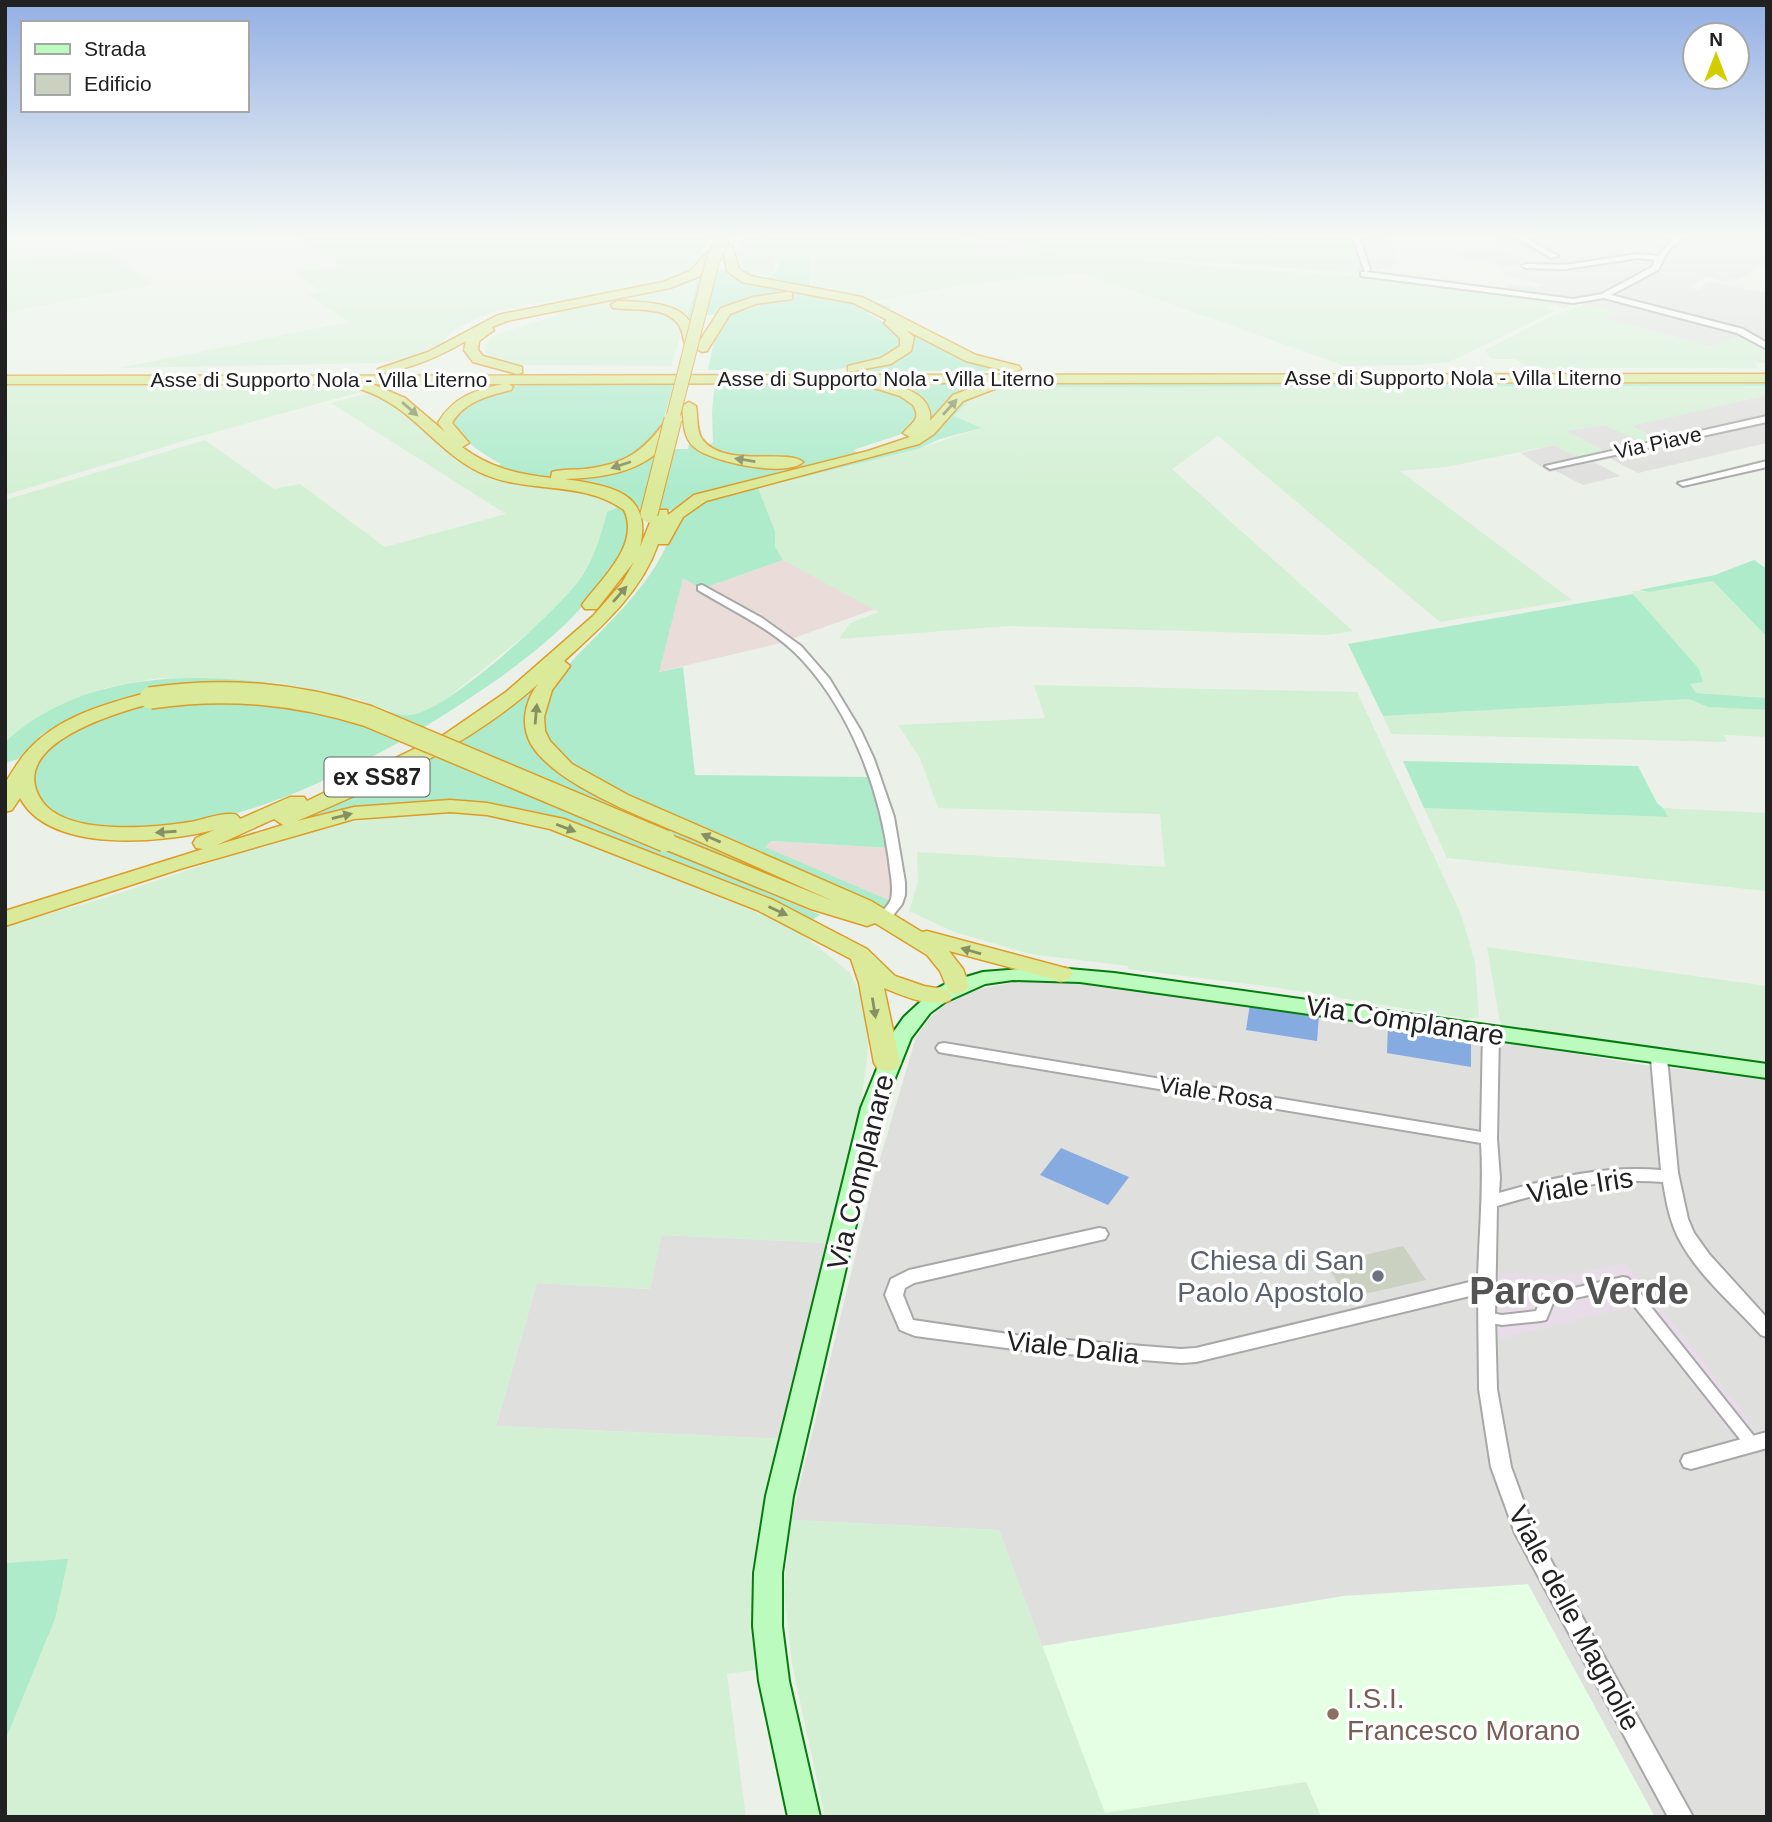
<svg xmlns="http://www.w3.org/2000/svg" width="1772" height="1822" font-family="Helvetica,sans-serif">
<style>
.residential{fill:#dfdfde}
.industrial{fill:#eadcd9}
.education{fill:#e4ffe3}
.farmland{fill:#d3f0d4}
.grass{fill:#adebcb}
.pitch{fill:#85abe1}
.plaza{fill:#e7dce7}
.building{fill:#cad1c1}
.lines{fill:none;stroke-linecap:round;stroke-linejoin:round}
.pedestrian-casing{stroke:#a8a8a8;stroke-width:4}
.minor-casing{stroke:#a8a8a8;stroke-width:4}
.secondary-casing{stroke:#037d0d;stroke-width:4}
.trunk-casing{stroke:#de9b26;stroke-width:3}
.pedestrian{fill:#fff;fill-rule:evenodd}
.minor{fill:#fff;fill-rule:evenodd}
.secondary{fill:#bcfbbe;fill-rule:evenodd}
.trunk{fill:#daea98;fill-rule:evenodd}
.trunk-bridge-far2-casing{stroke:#de9b26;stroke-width:15;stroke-linecap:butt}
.trunk-bridge-far1-casing{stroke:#de9b26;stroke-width:19;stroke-linecap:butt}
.trunk-bridge-casing{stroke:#de9b26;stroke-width:24;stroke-linecap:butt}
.trunk-bridge-far2{stroke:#daea98;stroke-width:13}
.trunk-bridge-far1{stroke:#daea98;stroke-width:17}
.trunk-bridge{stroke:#daea98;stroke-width:21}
.oneway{fill:#879062}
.worship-dot{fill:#6b7280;stroke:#fff;stroke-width:2.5}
.education-dot{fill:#8d6e63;stroke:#fff;stroke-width:2.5}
.labels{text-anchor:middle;stroke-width:7;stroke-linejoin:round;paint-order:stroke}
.far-street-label{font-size:21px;fill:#212121;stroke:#fff}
.shield{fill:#fff;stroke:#646464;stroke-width:2}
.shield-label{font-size:23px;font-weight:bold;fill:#212121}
.street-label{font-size:24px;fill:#212121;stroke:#fff}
.near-street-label{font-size:28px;fill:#212121;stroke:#fff}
.near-worship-label{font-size:28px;fill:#5b616d;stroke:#fff;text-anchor:end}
.near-education-label{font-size:28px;fill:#785e54;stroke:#fff;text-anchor:start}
.near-district-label{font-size:38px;font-weight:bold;fill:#545454;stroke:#fff}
</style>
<rect width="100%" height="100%" fill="#ebf1e8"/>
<path class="residential" d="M1348 235H1387L1398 265 1359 273Z
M1490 235H1767V266H1761L1739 280 1733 278 1725 282 1707 276 1690 287 1700 290 1708 281 1767 293V350L1742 335 1710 346 1602 318 1614 311 1577 303 1564 308 1555 305 1559 303 1505 292 1509 284 1538 287 1542 285 1502 273 1524 269 1517 265 1502 267 1492 262 1466 259 1455 252 1493 248 1504 254 1516 253Z
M1767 395V443L1638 473 1609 458 1594 462 1620 476 1583 485 1556 471 1549 472 1521 453 1554 445 1578 457 1602 450 1566 431 1604 425 1624 433 1658 439 1630 426Z
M1020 981 1065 982 1321 1012 1650 1066 1767 1078V1817H1321L1306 1782 1104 1814 999 1530 791 1520 874 1179 916 1037 929 1019 949 1000 979 989Z
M661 1235 832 1243 784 1439 496 1426 537 1283 650 1289Z"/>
<path class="industrial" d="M783 560 875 609 777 644 658 672 683 578 701 589Z
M771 841 892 848 894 896 891 901 764 847Z"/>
<path class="education" d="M1528 1584 1655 1817H1321L1306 1782 1104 1814 1042 1646 1343 1596Z"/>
<path class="farmland" d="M296 235H712L693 267 700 272 671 366 518 365 494 359 485 352 487 342 492 336 554 316 571 306 560 301 529 304 490 313 455 329 438 346 402 359 380 363 120 368 348 322 308 294 322 292 294 272 340 267Z
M748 235H924L1052 251 1217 267 1418 281 1553 299 1561 303 1547 308 1555 311 1449 362 1419 365 1345 366 1083 273 961 285 876 301 813 288 809 284 810 256 774 259V276L750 275 736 264 742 244Z
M937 235H1348L1359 273 1095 254Z
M107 252 153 284 5 313V261Z
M1586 304 1615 312 1604 318 1710 346 1742 335 1767 350V363H1755L1758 368H1532L1515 359H1491L1485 350 1550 317Z
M5 383H270L342 385 371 389 190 439 5 495Z
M1376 385 1767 386V395L1631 426 1659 440 1645 443 1604 425 1567 431 1604 451 1578 457 1554 445 1446 467 1400 471 1572 600 1440 622 1218 436 1172 469 1353 631 1327 635 1010 626 839 639 850 623 879 612 783 560 775 547V531L758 488 918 449 980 428 954 416 971 398 1008 387Z
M376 391 401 407 444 448 474 470 495 478 581 492 604 499 618 507 611 510 606 516 600 541 580 579 543 621 450 696 428 711 410 716 397 714 358 699 278 683 158 678 106 688 79 698 14 734 5 742V500L205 440 274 489 300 484 385 547 506 514 331 403Z
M1713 581 1767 637V698L1696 693 1632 591 1649 592Z
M1034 685 1357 692 1461 914 1475 962 1479 1017 1468 1019 1273 987 1128 969V966L1030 954 954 932 909 911 918 882 917 852 1165 867 1160 814 938 808 920 758 898 725 1045 718Z
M1689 699 1708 707 1767 710V737L1724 735 1727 742 1391 734 1383 716Z
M1424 808 1667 817 1663 808 1767 813V891L1447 858Z
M432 812 472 814 515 821 560 834 792 926 850 973 863 1001 868 1043 866 1068 851 1167 832 1243 662 1235 650 1289 537 1283 496 1426 784 1439 764 1502 751 1574 755 1670 727 1674 746 1817H5V1741L55 1619 67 1560 5 1563V926L105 898 303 831 394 814Z
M1487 947 1767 986V1062L1505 1027 1500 1022Z
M791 1520 999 1530 1105 1813 1306 1782 1321 1817H825L792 1664 784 1590Z"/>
<path class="grass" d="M810 256 809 284 813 288 863 297 892 308 878 310 1009 371H855L889 362 910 335 874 311 867 313 897 330 903 343C874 382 754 370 708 370L716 332 725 315H693L691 321 687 317 700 272C713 271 727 268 740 269 758 272 767 290 781 264L779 259Z
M1004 381 976 387 905 447C942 415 967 388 1018 383L1767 381V386L1008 387 971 398 954 416 981 428 940 439 918 449 758 488 775 531V547L783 560 701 589 683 578 659 672 683 667 695 775 869 777 892 848 771 841 765 847 891 901 888 909C818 879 748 848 678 818 642 802 590 783 561 757 549 746 539 726 542 709 546 681 587 647 606 626 634 598 675 551 675 510H642L633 503 492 468 501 464C484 455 462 441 454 422L462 406 509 387 524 385 674 382 662 425 650 449H688L690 438 699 447 713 443 712 412 715 382C759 382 868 373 904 395 910 399 917 409 922 415L905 433 853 450 859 453C884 447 920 442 931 416 927 391 887 386 867 382Z
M618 507 630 515C629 523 629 534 626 541 590 624 492 685 418 731L357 710 143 694 100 706 65 721 42 734 18 759 5 763V742C94 661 226 672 335 694 355 698 394 717 411 715 447 712 561 608 582 576 595 555 601 536 607 512Z
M1754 560 1767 569V637L1713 581 1649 592 1639 590 1715 575Z
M1633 594 1699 669 1703 682 1690 684 1696 693 1767 698V710L1708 707 1689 699 1383 716 1348 644Z
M539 682 533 698 549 760 837 899 836 903 637 837 820 915 812 920 480 804 292 823Z
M287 699 407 738C317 787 226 831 121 829 92 828 31 818 34 778 36 749 89 722 113 713 162 696 234 701 287 699Z
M1403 761 1638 766 1657 803 1663 808 1668 817 1424 808Z
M68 1559 55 1619 5 1741V1563Z"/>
<path class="pitch" d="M1250 1004 1319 1015 1317 1041 1246 1030Z
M1388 1025 1471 1038V1067L1387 1053Z
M1061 1148 1129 1177 1108 1205 1040 1175Z"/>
<path class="plaza" d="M1626 1263 1752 1423 1727 1430 1633 1306 1500 1339 1501 1272 1526 1275H1567Z"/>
<path class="building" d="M1403 1246 1426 1280 1347 1298 1326 1264Z"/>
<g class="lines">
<g class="pedestrian-casing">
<path id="pedestrian" d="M1623 1277 1628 1278 1757 1440 1759 1444 1757 1448 1752 1450 1747 1448 1620 1288 1553 1303 1546 1320 1541 1321 1502 1325 1481 1321 1479 1317 1481 1313 1486 1312 1502 1315 1536 1311 1543 1295Z"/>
</g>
<g class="minor-casing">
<path id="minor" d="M1352 235H1359L1370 270 1366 272 1573 299 1602 294 1652 267 1655 260 1638 258 1565 269 1526 268 1522 266 1526 264 1565 265 1638 254 1658 256 1672 240V235H1679L1680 240 1667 252 1658 270 1611 295 1743 329 1767 343V349L1737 333 1604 298 1573 303 1361 276V272H1365Z
M1512 235H1520L1558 256 1551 258Z
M1767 416V422L1550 469 1545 466Z
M1767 461V467L1683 486 1678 483Z
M702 585 762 618 801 646 829 678 861 731 874 759 894 817 905 882V895L902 904 887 923 882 924 875 920C880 913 888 907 891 899 894 887 890 873 889 861 880 791 852 715 804 662 776 630 734 612 698 590V586Z
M1491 1028 1499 1033 1497 1139 1500 1178 1499 1193C1551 1178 1606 1165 1661 1170L1651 1058 1654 1054H1664L1667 1058 1678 1173 1688 1219 1694 1233 1709 1254 1767 1318V1337L1761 1335C1733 1304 1695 1273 1677 1235 1669 1218 1666 1200 1663 1182 1606 1177 1551 1190 1497 1206L1495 1317 1497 1389 1511 1467 1534 1530 1693 1817H1668L1515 1533 1491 1467 1479 1389 1478 1294 1196 1362 1181 1363 1029 1351 915 1336 900 1330 885 1295 891 1279 909 1270 1099 1228 1105 1229 1108 1234 1105 1239 914 1283 905 1288 903 1295 913 1320 1029 1337 1181 1349 1196 1348 1478 1280C1479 1234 1484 1189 1481 1143L944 1053 939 1052 936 1048 939 1044 944 1043 1481 1132 1483 1033Z
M1767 1432V1448L1691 1469 1684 1467 1681 1461 1684 1455 1691 1453Z"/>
</g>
<g class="secondary-casing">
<path id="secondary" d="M1046 967 1114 973 1767 1064V1078L1080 982 1013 980 985 984 945 1002 930 1013 911 1038 883 1108 793 1496 782 1573V1626L789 1681 820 1817H788L759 1681 753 1626 754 1573 766 1496 861 1108 890 1037 904 1017 931 992 949 982 983 972Z"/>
</g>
<g class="trunk-casing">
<path id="trunk" d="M719 243 732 245 739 269 750 276 862 297 976 355 1019 366 1021 369 1014 373 966 361 906 330 914 337 911 351 891 364 848 372V366L881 358 900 346V338L884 323 887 320 854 303 742 282 727 271 723 249 698 277 670 288 507 321 492 327 494 330 479 341 478 350 483 356 522 367V373L517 374 473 362 464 350 466 341C440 356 415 367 385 373L378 369 428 352 498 315 663 282 690 271 715 244Z
M788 292 792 293V299L755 304 730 314 707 351 702 352 695 348 721 308 753 297Z
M617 301C638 302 672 301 687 318 694 325 695 335 698 344L696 347H686C683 340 683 331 679 325 666 305 632 311 613 308L611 305Z
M1767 374V382L998 383 997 388 963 401 934 434 919 444 706 501 683 517 668 544H658C641 593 601 627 564 661L570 666 552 690 544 717 545 731 550 741 572 764 628 795 871 901 922 932 927 931 1069 969 1073 974 1069 979 1061 981 949 951 963 969 969 986 965 991 957 994 949 992 952 996 949 1001C927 1007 904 996 884 988L900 1063 896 1069 887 1071 878 1069 874 1063 859 983 851 959 757 910 550 829 487 815 450 812 354 819 180 869 5 926V911L203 849 196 848 193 843 196 838 214 830C162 843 50 854 20 798L12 810 5 812C5 804 3 793 5 785 7 779 12 772 16 766 45 720 100 705 150 692L160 698 157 702C121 711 3 744 42 801 66 836 153 828 190 822 202 820 219 813 231 814 237 814 237 815 240 819L290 797H304L307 801 445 734 506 692 593 616 622 583 634 562 597 609H585L582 605C600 580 641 545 624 510 581 479 526 495 479 472 433 449 412 405 360 389V384H5V376ZM873 383 874 388 900 396 913 405C922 420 911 423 903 433L910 437 868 451 694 495 668 515 667 510H655L640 547C653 491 609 486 565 479 597 478 635 474 660 450 668 442 673 431 679 422L677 419H667C643 452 626 464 585 469 574 470 562 469 552 472L551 478C517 474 490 468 462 447L469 443 452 423C465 401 488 396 511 390L513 387 509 384ZM888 383H985L953 395 930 421C933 397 908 388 888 383ZM372 384H503C475 390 453 397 438 423L445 432 405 398ZM538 684C525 701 520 725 531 744 555 786 652 821 696 840 742 860 788 881 833 901L673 836H657L654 841 657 846 811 909 867 926 875 923 927 955 940 971 948 990 924 986 895 976 867 949 773 900 564 819 487 803 450 800 354 807 297 821C381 785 469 746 538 684ZM274 819 283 825 217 845Z
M689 402 696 406C698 416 696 430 702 439 724 469 787 448 803 462 787 478 710 462 694 447 682 436 684 420 682 406Z"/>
</g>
<use href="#pedestrian" class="pedestrian"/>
<use href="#minor" class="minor"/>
<use href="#secondary" class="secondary"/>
<use href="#trunk" class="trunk"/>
<g class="trunk-bridge-far2-casing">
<path id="trunk-bridge-far2" d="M672 421 712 263 724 235"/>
</g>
<g class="trunk-bridge-far1-casing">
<path id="trunk-bridge-far1" d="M649 514 673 419"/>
</g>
<g class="trunk-bridge-casing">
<path id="trunk-bridge" d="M150 698C226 687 295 693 368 716L665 841"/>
</g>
<use href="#trunk-bridge-far2" class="trunk-bridge-far2"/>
<use href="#trunk-bridge-far1" class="trunk-bridge-far1"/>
<use href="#trunk-bridge" class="trunk-bridge"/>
</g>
<defs><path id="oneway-solid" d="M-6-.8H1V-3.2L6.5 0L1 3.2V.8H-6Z" transform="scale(1.75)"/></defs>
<g class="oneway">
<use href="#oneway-solid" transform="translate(950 407) rotate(-48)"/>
<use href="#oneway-solid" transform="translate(410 409) rotate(41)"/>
<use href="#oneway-solid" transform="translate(745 460) rotate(-171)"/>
<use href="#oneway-solid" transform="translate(621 465) rotate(162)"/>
<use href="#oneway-solid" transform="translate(620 594) rotate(-49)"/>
<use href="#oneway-solid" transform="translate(536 714) rotate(-85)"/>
<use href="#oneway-solid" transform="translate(342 816) rotate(-14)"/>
<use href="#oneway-solid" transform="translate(566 828) rotate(21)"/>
<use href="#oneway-solid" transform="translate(166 832) rotate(176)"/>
<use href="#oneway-solid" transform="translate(711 838) rotate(-157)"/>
<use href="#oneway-solid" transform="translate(778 911) rotate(25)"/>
<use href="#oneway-solid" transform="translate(971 951) rotate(-164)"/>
<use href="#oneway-solid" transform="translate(874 1008) rotate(81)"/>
</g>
<linearGradient id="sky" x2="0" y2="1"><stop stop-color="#93afe4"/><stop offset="0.48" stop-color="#f6f9f5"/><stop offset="1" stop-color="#f6f9f5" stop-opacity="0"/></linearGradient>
<rect width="1772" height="490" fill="url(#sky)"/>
<circle class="worship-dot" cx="1378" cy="1276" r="7"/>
<circle class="education-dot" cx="1333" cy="1714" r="7"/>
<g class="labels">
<g class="far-street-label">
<text x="1453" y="385">Asse di Supporto Nola - Villa Literno</text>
<text x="886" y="386">Asse di Supporto Nola - Villa Literno</text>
<text x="319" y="387">Asse di Supporto Nola - Villa Literno</text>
<text transform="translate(1658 443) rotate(-12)" y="7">Via Piave</text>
</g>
<rect class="shield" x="324.5" y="757.5" width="105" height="39" rx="5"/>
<g class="shield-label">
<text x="377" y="785">ex SS87</text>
</g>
<g class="street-label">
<text transform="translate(1216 1093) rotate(9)" y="8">Viale Rosa</text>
</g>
<g class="near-street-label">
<text transform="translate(1405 1020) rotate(9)" y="10">Via Complanare</text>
<text transform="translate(860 1172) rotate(-76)" y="10">Via Complanare</text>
<text transform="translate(1580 1185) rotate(-9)" y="10">Viale Iris</text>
<text transform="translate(1073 1347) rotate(6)" y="10">Viale Dalia</text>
<text transform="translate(1575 1618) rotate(62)" y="10">Viale delle Magnolie</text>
</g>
<g class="near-worship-label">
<text x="1364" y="1270">Chiesa di San<tspan x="1364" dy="32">Paolo Apostolo</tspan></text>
</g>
<g class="near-education-label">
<text x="1347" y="1708">I.S.I.<tspan x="1347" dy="32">Francesco Morano</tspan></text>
</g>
<g class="near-district-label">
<text x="1579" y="1304">Parco Verde</text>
</g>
</g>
<rect width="1772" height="1822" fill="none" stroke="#212121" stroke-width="14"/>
<rect x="21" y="21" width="228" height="91" fill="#ffffff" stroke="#a6a6a6" stroke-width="2"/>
<rect x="35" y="44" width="35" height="10" fill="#bcfbbe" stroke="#a6a6a6" stroke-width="2"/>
<text x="84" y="56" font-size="21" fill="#212121">Strada</text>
<rect x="35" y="74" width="35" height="21" fill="#cad1c1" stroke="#a6a6a6" stroke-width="2"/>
<text x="84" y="91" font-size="21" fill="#212121">Edificio</text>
<g transform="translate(1716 56)"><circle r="33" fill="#ffffff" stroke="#a6a6a6" stroke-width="2"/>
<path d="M0-5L12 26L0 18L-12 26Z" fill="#d2cd00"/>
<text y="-10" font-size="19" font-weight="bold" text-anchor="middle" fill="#212121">N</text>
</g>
</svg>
